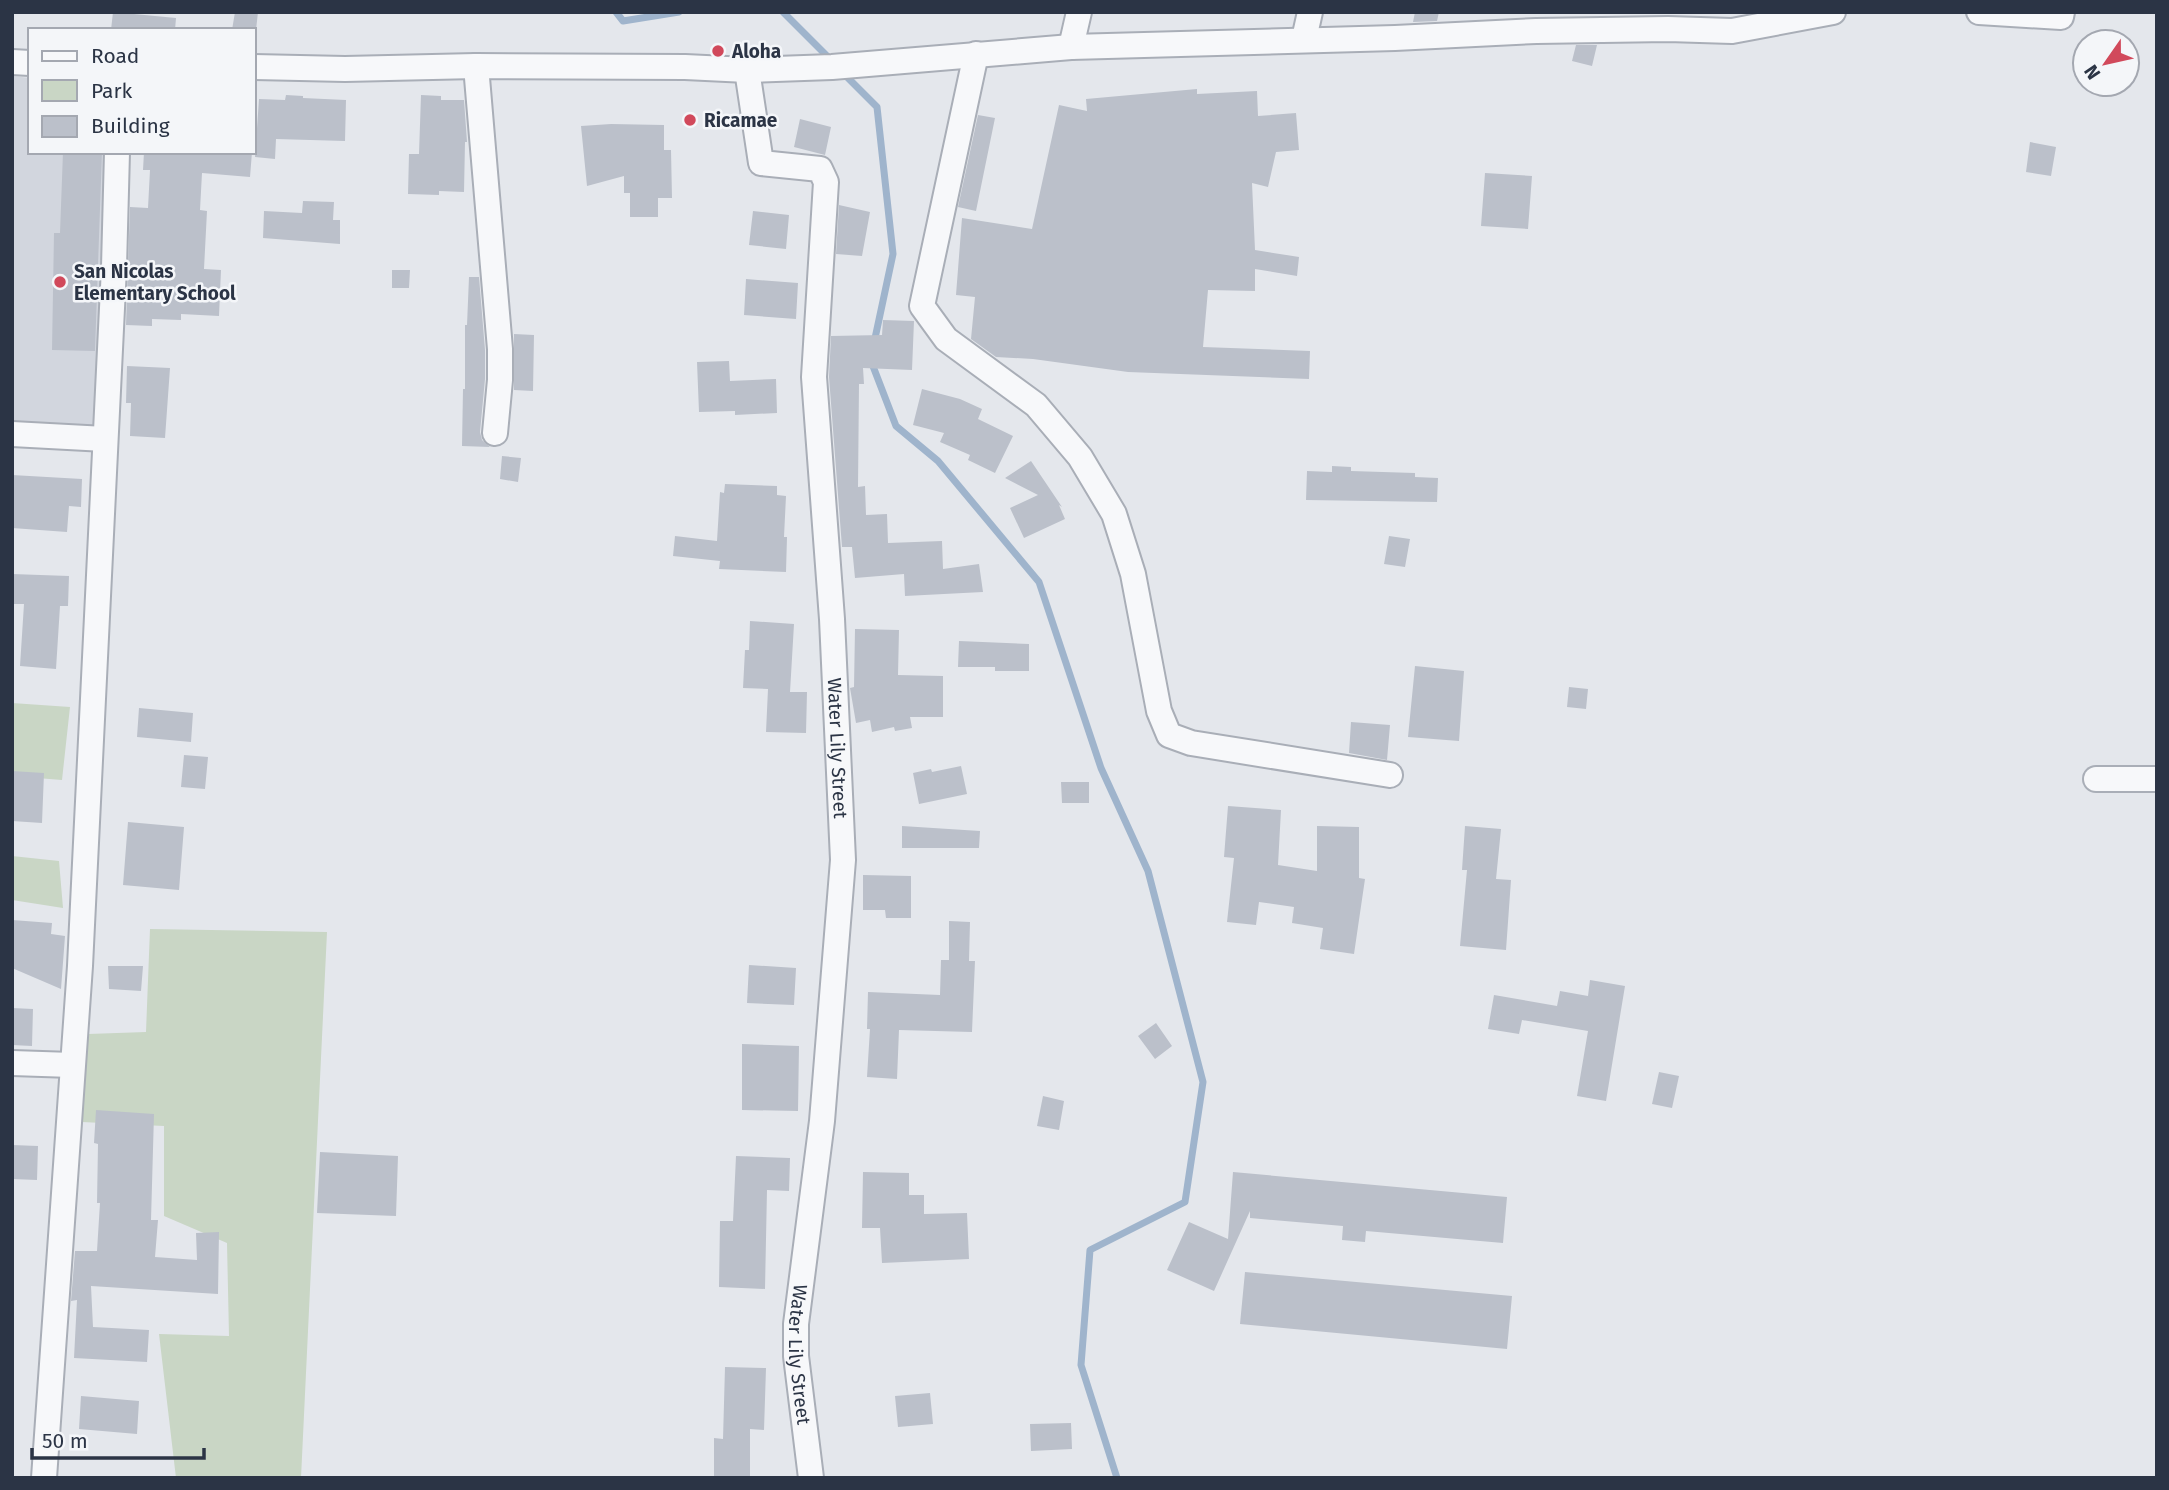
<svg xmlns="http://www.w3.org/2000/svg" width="2169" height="1490" font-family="'Fira Sans',sans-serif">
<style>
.built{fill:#d2d6de}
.green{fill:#c9d6c5}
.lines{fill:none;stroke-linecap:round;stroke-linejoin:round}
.stream{stroke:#9fb4cc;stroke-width:7}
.building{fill:#bbc0ca}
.minor-casing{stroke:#a9aeb7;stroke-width:28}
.minor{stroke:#f7f8fa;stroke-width:24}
.poi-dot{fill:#d1495b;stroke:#f4f6f9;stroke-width:2.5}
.labels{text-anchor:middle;stroke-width:5;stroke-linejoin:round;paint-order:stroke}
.poi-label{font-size:19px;font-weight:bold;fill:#2b3445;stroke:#f4f6f9;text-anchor:start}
.street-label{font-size:19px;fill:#2b3445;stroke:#f4f6f9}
</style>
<rect width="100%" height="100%" fill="#e4e7ec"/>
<path class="built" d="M12 76 30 78V152H113L101 412 88 431 12 426Z"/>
<path class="green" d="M12 703 70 707 62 780 12 776Z
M12 856 59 861 63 908 12 900Z
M150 929 327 932 301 1478H176L159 1334 229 1336 227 1243 164 1216V1126L82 1122 88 1034 146 1032Z"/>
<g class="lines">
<path class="stream" d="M616 12 623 21 679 12
M783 12 831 60
M841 71 877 107 893 254 874 343
M871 361 896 426 938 461 1039 582 1101 768 1148 871 1203 1082 1185 1202 1090 1250 1081 1365 1117 1478"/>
</g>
<path class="building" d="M113 12 176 18 175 30H111Z
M235 12H258L256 30H232Z
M1415 12H1439L1437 21 1413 22Z
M1576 45H1597L1592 66 1572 61Z
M1197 89V94L1257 91 1258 116 1296 113 1299 150 1276 152 1268 187 1252 183 1255 250 1299 257 1297 276 1255 269V291L1208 290 1203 347 1310 351 1309 379 1128 372 1033 359 996 357 971 339 975 297 956 295 962 218 1032 229 1059 105 1087 111 1086 99Z
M286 95 303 96V98L346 100 345 141 276 139 275 159 255 157 259 99 285 100Z
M421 95 441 96V100H464L467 142H465L464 192 439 191V195L408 194 409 154H419Z
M978 115 995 118 976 211 958 207Z
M800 119 831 127 825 155 794 147Z
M611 124 664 125V150H671L672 198H658V217H630V193H624V176L587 186 581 126Z
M2030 142 2056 147 2051 176 2026 172Z
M63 152H102L95 351 52 350 54 233H60Z
M144 152H252L250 177 202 173 200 210 207 211 204 269 221 270 219 316 181 314V320L152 319V326L126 325 130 207 148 208 150 170H143Z
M1485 173 1532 176 1528 229 1481 226Z
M303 201 334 202 333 220H340V244L263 238 264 211 302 213Z
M839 205 870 212 862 256 836 254Z
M753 211 789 215 786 249 749 245Z
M392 270H410L409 288H392Z
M469 277H479L485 350V379L480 432 482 440 490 447 462 446 463 389H465V325H467Z
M746 279 798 283 796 319 744 315Z
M883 320 914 321 912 370 863 368 864 384H859L858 487 865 486 866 515 887 514 888 543 942 541 943 569 979 564 983 592 905 596 904 574 855 578 852 547H842L829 377 831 336 882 335Z
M514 334 534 335 533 391 514 390Z
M729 361 730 381 776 379 777 413 735 415V411L699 412 697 362Z
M127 366 170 368 165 438 130 436 131 403H126Z
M922 389 960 399 982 409 978 419 1013 436 995 473 968 460 970 455 940 442 944 433 913 425Z
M502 456 521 458 518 482 500 479Z
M1031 461 1062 507 1059 505 1065 519 1024 538 1010 508 1038 495 1005 478Z
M1332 466 1351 467V471L1415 473V477L1438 478 1437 502 1306 500 1307 471 1332 472Z
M12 475 82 479 81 507 69 506 67 532 12 528Z
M725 484 777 486V495L786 496 784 537H787L786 572 719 569 720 561 673 556 675 536 717 541 720 492 724 493Z
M1389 536 1410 539 1405 567 1384 564Z
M12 574 69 576 68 606H60L56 669 20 666 24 604H12Z
M750 621 794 624 790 692H807L806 733 766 732 768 689 743 688 745 650H749Z
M855 629 899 630 898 675 943 676V717H910L912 728 895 731 894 727 872 732 870 720 856 723 850 688 854 687Z
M959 641 1029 644V671H995V667H958Z
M1415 666 1464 671 1459 741 1408 737Z
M1569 687 1588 689 1586 709 1567 707Z
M139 708 193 713 191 742 137 737Z
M1351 722 1390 725 1387 760 1349 753Z
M184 755 208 757 205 789 181 787Z
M961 766 967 794 919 804 913 773 931 769 932 772Z
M12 771 44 773 42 823 12 821Z
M1061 782H1089V803H1062Z
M1228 806 1281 810 1278 865 1317 871V826L1359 827V878L1365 879 1354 954 1320 949 1323 928 1292 923 1294 907 1259 902 1256 925 1227 922 1234 858 1224 857Z
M128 822 184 827 179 890 123 885Z
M902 826 980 831 979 848H902Z
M1465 826 1501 829 1496 879 1511 880 1506 950 1460 946 1467 870H1462Z
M863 875 911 876V918H886L885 910H863Z
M12 920 52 923 51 934 65 936 61 989 12 968Z
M949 921 970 922 969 961H975L972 1032 899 1030 897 1079 867 1077 870 1029H867L868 992 940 995 941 960H949Z
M749 965 796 968 794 1005 747 1003Z
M108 966H143L141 991 109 989Z
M1590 980 1625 986 1606 1101 1577 1096 1588 1031 1522 1020 1519 1034 1488 1029 1494 995 1557 1006 1560 991 1588 996Z
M12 1008 33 1009 32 1046 12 1045Z
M1156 1023 1172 1046 1155 1059 1138 1036Z
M742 1044 799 1046 798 1111 742 1110Z
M1659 1072 1679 1076 1672 1108 1652 1104Z
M1043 1096 1064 1101 1059 1130 1037 1126Z
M96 1110 154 1114 151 1220H158L155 1257 197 1260 196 1233 219 1232 218 1294 91 1286 93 1327 149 1330 147 1362 74 1358 77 1300 71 1301 75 1251H97L100 1203H97L98 1144 94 1143Z
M12 1145 38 1146 37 1180 12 1179Z
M320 1152 398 1156 396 1216 317 1213Z
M736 1156 790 1158 789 1191 767 1190 765 1289 719 1287 720 1221H733Z
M863 1172 909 1173V1195H924V1214L967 1213 969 1259 882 1263 880 1228H862Z
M1233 1172 1507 1197 1503 1243 1366 1231 1365 1242 1342 1240 1343 1226 1250 1218V1211L1214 1291 1167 1270 1189 1222 1228 1239Z
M1245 1272 1512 1296 1507 1349 1240 1324Z
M725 1367 766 1368 764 1430 750 1429V1478H714V1438L723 1439Z
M930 1393 933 1424 898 1427 895 1396Z
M81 1396 139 1401 137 1434 79 1429Z
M1071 1423 1072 1449 1031 1451 1030 1424Z"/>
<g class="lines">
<g class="minor-casing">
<g id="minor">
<path d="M1979 12 2061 17 2062 12"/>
<path d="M1304 39 1310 12"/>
<path d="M1071 47 1079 12"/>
<path d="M976 54 922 306 946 339 1036 405 1080 457 1114 514 1133 574 1159 711 1169 735 1191 743 1390 775"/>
<path d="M12 62 30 63"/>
<path d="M476 66 500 349V380L495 433"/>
<path d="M254 67 345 69 476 66 685 67 747 70 832 67 1071 47 1395 38 1536 31 1668 29 1732 31 1833 12"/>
<path id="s1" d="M747 70 761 163 820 169 826 182 814 377 832 619 843 860 822 1121 796 1324V1356L811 1478"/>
<path d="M12 434 105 439"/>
<path d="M2096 779H2157"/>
<path d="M12 1063 72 1065"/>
<path d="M44 1478 80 966 114 267 117 152"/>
</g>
</g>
<use href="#minor" class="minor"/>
</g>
<g class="poi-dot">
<circle cx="718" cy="51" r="7"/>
<circle cx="690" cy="120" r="7"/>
<circle cx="60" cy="282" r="7"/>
</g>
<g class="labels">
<g class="poi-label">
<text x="732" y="58">Aloha</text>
<text x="704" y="127">Ricamae</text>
<text x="74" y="278">San Nicolas<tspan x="74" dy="22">Elementary School</tspan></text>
</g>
<g class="street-label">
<text dy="7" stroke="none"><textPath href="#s1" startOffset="735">Water Lily Street</textPath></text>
<text dy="7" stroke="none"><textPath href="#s1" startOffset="1344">Water Lily Street</textPath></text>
</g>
</g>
<rect width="2169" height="1490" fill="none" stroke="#2b3445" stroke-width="28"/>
<rect x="28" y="28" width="228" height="126" fill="#f4f6f9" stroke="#a4a8b1" stroke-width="2"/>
<rect x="42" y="51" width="35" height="10" fill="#f7f8fa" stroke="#a4a8b1" stroke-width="2"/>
<text x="91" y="63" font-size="21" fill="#2b3445">Road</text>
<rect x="42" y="80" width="35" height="21" fill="#c9d6c5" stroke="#a4a8b1" stroke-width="2"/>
<text x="91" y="98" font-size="21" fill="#2b3445">Park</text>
<rect x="42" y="116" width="35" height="21" fill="#bbc0ca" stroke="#a4a8b1" stroke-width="2"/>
<text x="91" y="133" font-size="21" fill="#2b3445">Building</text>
<g transform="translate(2106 63) rotate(236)"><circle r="33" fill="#f4f6f9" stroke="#a4a8b1" stroke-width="2"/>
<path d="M0-5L12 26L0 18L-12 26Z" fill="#d1495b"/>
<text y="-10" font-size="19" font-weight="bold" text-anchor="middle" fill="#2b3445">N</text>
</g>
<path d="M32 1448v10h172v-10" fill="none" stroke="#2b3445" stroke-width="3.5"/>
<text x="42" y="1448" font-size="21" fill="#2b3445" stroke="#f4f6f9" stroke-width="5" paint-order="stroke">50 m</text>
</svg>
